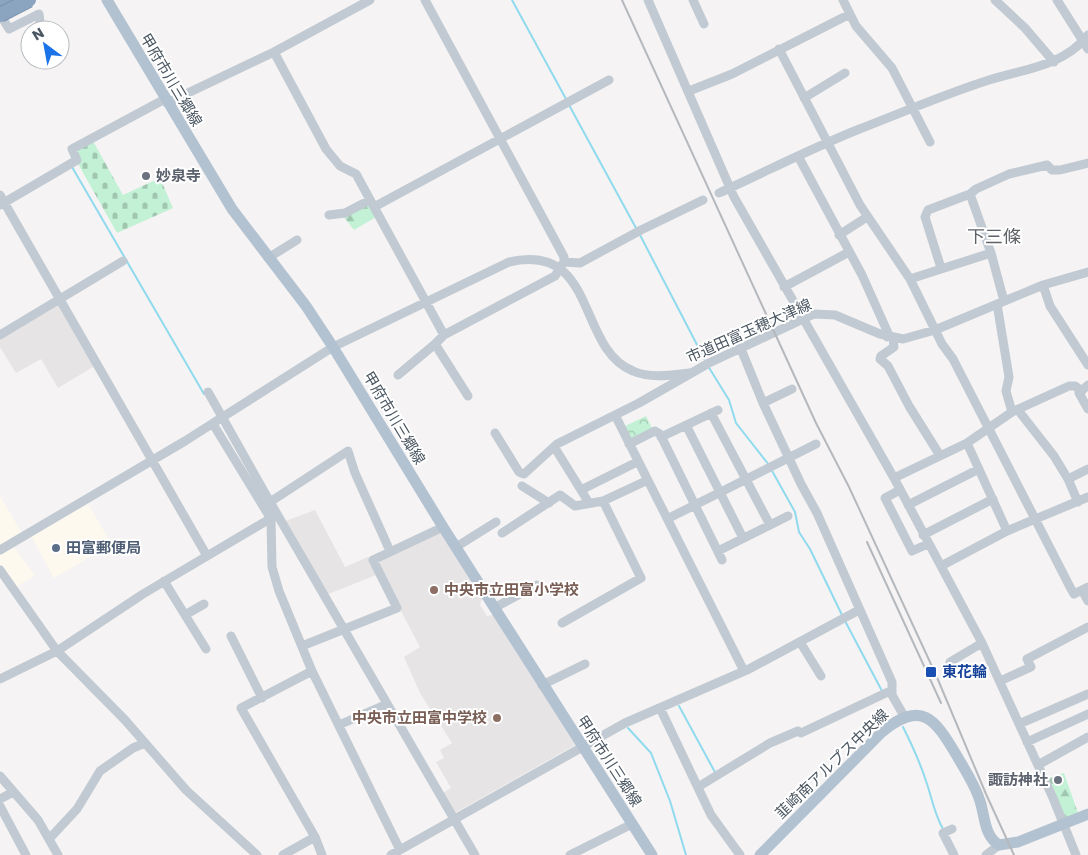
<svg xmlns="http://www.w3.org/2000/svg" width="1088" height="855" font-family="Poppins,'Noto Sans JP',sans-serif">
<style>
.commercial{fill:#fdf9ef}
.education{fill:#e6e4e5}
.forest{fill:url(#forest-firs)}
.cemetery{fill:url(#cemetery-stones)}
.park{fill:url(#park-crowns)}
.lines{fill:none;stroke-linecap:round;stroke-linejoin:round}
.stream{stroke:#90daee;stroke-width:2}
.highway-casing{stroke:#7690ad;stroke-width:16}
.minor{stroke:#c1cad2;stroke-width:9}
.major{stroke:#b3c2d1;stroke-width:11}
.highway{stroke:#8ba5c1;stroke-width:14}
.rail{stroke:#b5b8bd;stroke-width:2}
.highway-bridge-casing{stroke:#7690ad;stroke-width:16;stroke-linecap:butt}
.highway-bridge{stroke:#8ba5c1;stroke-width:14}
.worship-dot{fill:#6b7280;stroke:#fff;stroke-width:2}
.service-dot{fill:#5c6f8a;stroke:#fff;stroke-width:2}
.education-dot{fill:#8d6e63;stroke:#fff;stroke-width:2}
.transit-dot{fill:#1a4fb4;stroke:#fff;stroke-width:2}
.labels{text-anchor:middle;stroke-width:4;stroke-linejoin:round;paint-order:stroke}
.street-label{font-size:15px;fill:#4a5661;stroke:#fff}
.worship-label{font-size:15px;font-weight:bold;fill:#5b616d;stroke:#fff;text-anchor:start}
.service-label{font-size:15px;font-weight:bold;fill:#4e5e75;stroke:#fff;text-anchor:start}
.education-label{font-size:15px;font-weight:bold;fill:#785e54;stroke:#fff;text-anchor:start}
.transit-label{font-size:15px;font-weight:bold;fill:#164399;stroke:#fff;text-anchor:start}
.quarter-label{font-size:18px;fill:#5f6368;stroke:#fff}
</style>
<defs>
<pattern id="forest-firs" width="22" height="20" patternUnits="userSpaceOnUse" patternTransform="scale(1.25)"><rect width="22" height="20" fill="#c3f1d5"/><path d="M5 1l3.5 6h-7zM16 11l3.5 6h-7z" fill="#a0c6b0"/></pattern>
<pattern id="cemetery-stones" width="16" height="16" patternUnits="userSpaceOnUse" patternTransform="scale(1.25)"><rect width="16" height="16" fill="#c3f1d5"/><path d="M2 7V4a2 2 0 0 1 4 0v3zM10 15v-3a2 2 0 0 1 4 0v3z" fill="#a0c6b0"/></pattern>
<pattern id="park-crowns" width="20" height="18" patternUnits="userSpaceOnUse" patternTransform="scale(1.25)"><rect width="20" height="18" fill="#c3f1d5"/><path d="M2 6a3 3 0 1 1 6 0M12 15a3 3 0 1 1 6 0" fill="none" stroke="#a0c6b0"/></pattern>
</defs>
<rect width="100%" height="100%" fill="#f5f3f3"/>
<path class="commercial" d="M0 496 22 533 0 545Z
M88 504 112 544 54 578 31 536Z
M13 546 35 575 15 588 0 565V554Z"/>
<path class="education" d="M60 300 98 364 58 388 41 359 16 373 0 347V335Z
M315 510 345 567 368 557 376 561 440 530 482 598 480 605 487 616 493 615 575 745 455 813 443 793 451 788 436 762 444 758 440 750 452 743 420 693 404 657 420 647 381 573 326 595 283 522Z"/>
<path class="forest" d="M369 205 376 217 354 230 343 216Z
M1064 773 1078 813 1064 819 1047 779Z"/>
<path class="cemetery" d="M93 141 123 195 160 178 173 208 117 233 77 162V150Z"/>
<path class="park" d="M646 416 653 430 632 440 625 426Z"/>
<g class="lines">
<path class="stream" d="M512 0 566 99
M569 105 636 228
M72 167 204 394
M640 235 706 362
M708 366 729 400 736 423 769 465
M771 469 795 512 799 532 810 549 842 615
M845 621 882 691
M679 706 716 774
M903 727C912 745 920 762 926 781 932 798 934 813 943 829
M628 728 651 753 670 801 686 855"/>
<g class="highway-casing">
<path id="highway" d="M0 6 11 0"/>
</g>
<path class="minor" d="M648 0 734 197 894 478 982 643 1053 798 1076 855
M693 0 704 24
M843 0 856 26 892 68 930 142
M995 0 1025 28 1054 62
M1057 0 1088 49
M0 14 9 29 39 14 41 30
M779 49 860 205 910 279 942 344 953 359 1070 587 1074 594 1088 587
M274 52 326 149 340 166 356 174 444 335 555 276 564 262V257L425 0
M689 91 732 74 850 14
M804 98 845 73
M167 103 274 52 370 0
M798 156 862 275 888 333 887 337
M719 193C765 172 810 149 857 130 901 113 945 94 989 80 1024 69 1064 66 1088 35
M970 194 991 253 1004 301
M0 195 207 556
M0 205 77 160 72 149 165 99
M374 207 609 80
M329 215 345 213 370 200
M839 235 867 217
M268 258 297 240
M564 262 580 263 641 230 703 200
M941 268 925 217 928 210 970 194 976 189 1009 174 1047 165 1052 170H1060L1088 163
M910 279 991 253
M1043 285 1050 306 1088 365
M784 287 849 252
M997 304 1009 377 1006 391 1012 412
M0 335 123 261
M444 335 435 344 468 396
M893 338 894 347 881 356 880 359 888 366 909 406 939 454
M741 349 763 403 801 484 817 513 892 682V695L904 716
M398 375 435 344
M1088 385 1079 393 1088 409
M208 392 270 502
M763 403 792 389
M1018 410 1054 456 1068 479 1088 469
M711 413 770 525
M615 415 744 671
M213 424 271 519 272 567 279 591 312 671 400 850
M686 425 743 538
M495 433 519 472 524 474 557 444 639 403 709 363 814 314 835 315 880 334 903 339 935 330 1043 285 1088 272
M661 437 718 410
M967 443 1012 412 1069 386H1075L1082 391
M629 444 655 431 660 434 722 560
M555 448 589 503
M894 478 967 443 1007 531
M1068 479 1078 502
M522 486 549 503
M581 490 637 462
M900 490 885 498 912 551 928 544
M908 505 979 469
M669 518 816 444
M502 533 560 495 575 506 603 501 648 480
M923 535 993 499
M456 547 496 522
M0 550 185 441 333 347 509 262C598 242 576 348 633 371 651 379 672 375 690 373
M390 551 355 473 348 451 270 502 475 855
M718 551 788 516
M941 566 1007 531 1088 497
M0 570 57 651 125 720 186 790 257 855
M164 581 206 649
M1082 590 1088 601
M494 608 537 585
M185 615 204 604
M562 623 641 578 603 501
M231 636 262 698
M800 642 821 676
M302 646 397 608 373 560 443 527
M950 662 982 643
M312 671 241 708 315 837
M0 679 57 651 143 594 273 517
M1000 681 1031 667 1027 659 1088 627
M542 685 585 664
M660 708 711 815 740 855
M1019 724 1088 694
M339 725 387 704
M1027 742 1088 714
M1038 765 1088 737
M0 776 38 820 58 855
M698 787 770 743 798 731 801 733 888 692H892
M0 799 13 792
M0 806 26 855
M952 829 943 833 954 855
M50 838 77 809 100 771 133 748 145 743
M283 855 315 837 322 855
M391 855 625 723 749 669 859 610
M570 855 632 824
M986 855 999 845"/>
<path class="major" d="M107 0 232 209 306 306 333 347 443 527 652 855
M760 855 882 732C922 699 935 719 957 756 965 770 975 785 980 801 985 816 984 836 999 845L1018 842 1088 814"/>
<use href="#highway" class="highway"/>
<path class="rail" d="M622 0 816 423 849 487 936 675 986 794 1014 855
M867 542 941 703"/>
<g class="highway-bridge-casing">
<path id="highway-bridge" d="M0 15 29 0"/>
</g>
<use href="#highway-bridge" class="highway-bridge"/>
</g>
<g class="worship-dot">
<circle cx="146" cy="176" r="5"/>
<circle cx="1058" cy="780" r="5"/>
</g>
<circle class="service-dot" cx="56" cy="548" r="5"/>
<g class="education-dot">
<circle cx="434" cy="590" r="5"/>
<circle cx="497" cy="718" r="5"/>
</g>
<rect class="transit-dot" x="925" y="666" width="12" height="12" rx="2.5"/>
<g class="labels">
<g class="street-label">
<text transform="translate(171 80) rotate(59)" y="5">甲府市川三郷線</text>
<text transform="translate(749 331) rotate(-24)" y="5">市道田富玉穂大津線</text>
<text transform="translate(394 418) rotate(59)" y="5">甲府市川三郷線</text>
<text transform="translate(609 761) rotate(57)" y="5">甲府市川三郷線</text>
<text transform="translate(832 764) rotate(-44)" y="5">韮崎南アルプス中央線</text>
</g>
<g class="worship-label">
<text x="156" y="181">妙泉寺</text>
<text x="1048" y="785" text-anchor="end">諏訪神社</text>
</g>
<g class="service-label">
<text x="66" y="553">田富郵便局</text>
</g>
<g class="education-label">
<text x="444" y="595">中央市立田富小学校</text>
<text x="487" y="723" text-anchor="end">中央市立田富中学校</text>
</g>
<g class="transit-label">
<text x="942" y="677">東花輪</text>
</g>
<g class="quarter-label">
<text x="994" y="243">下三條</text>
</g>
</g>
<g transform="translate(45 45) rotate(328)"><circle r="24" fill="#ffffff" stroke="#b7bbc0"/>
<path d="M0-4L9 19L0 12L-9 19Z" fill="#1a73e8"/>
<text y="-8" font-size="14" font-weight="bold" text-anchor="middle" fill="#4a5661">N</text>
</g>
</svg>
